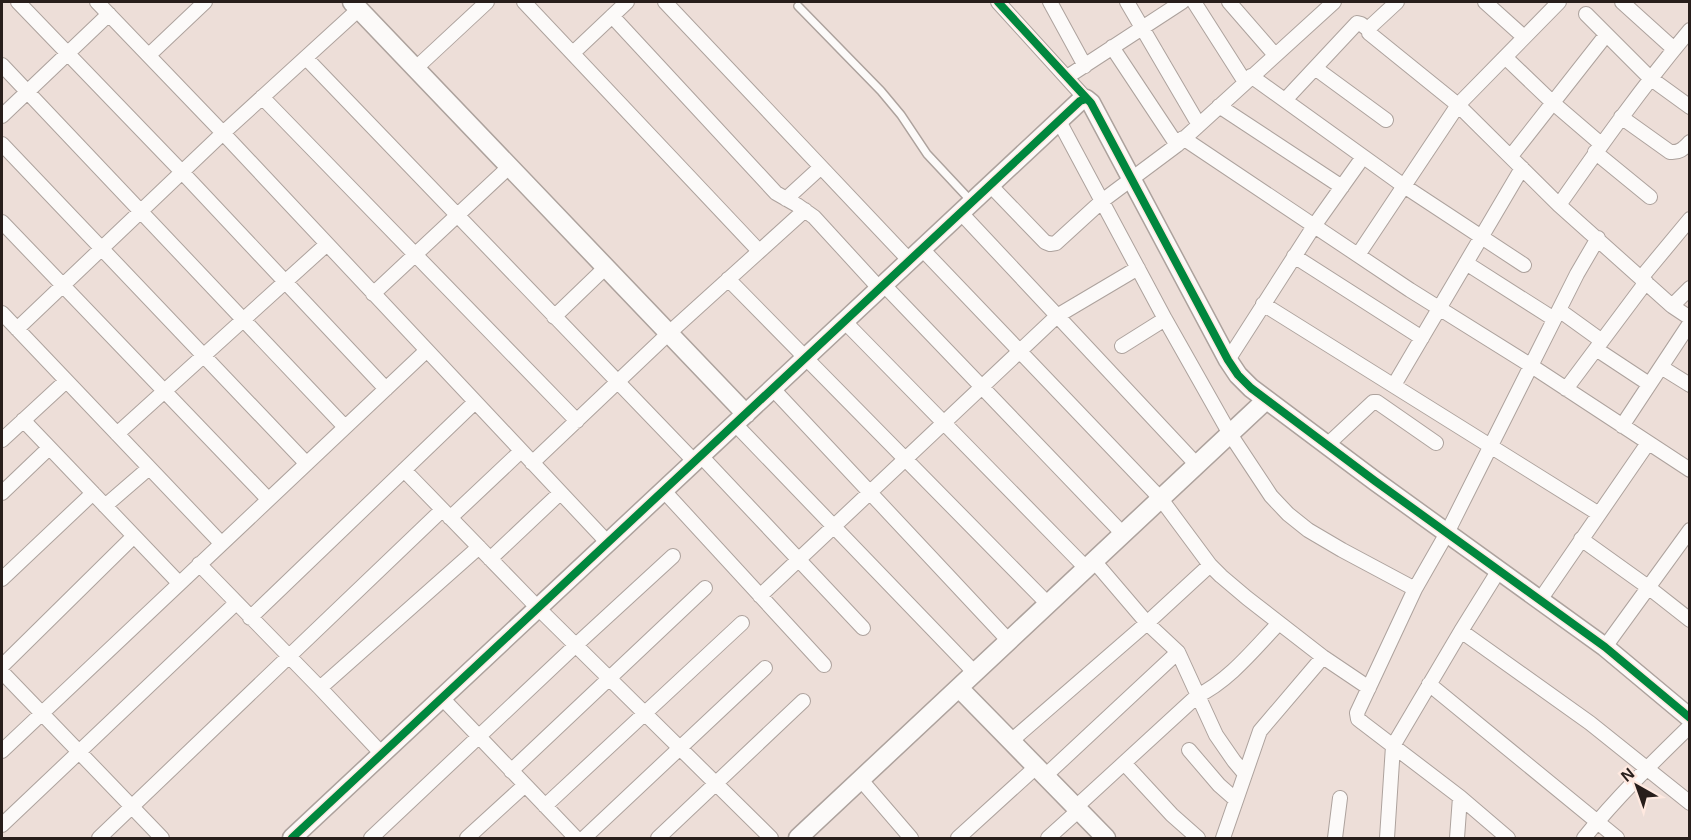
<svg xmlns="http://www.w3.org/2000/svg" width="1691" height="840" font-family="Arial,sans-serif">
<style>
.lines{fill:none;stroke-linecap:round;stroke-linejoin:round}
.lane-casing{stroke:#ada29d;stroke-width:10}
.street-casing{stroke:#ada29d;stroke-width:16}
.secondary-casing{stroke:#ada29d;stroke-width:21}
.lane{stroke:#fcfaf9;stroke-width:7}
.street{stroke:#fcfaf9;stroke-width:14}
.secondary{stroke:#fcfaf9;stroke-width:18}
.cycleway-casing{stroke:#ffe9e0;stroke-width:11}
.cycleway{stroke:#00873e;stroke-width:8}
</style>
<rect width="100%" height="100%" fill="#edded8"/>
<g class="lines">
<g class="lane-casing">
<path id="lane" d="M798 6 881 91 901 115 927 154 971 201"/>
</g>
<g class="street-casing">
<path id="street" d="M18 2 182 172 386 389
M97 2 223 133 608 543
M524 2 759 251
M665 2 910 261
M998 2 1086 99
M1050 2 1085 66
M1127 2 1199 125
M1194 2 1245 82
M1229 2 1275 55
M1397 2 1370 27 1369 33 1458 105 1559 205 1672 306 1690 318
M1485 2 1524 37
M1622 2 1674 49
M1586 14 1650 78 1690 107
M612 16 776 193 797 205 814 217 880 289
M1112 47 1177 145
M573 53 627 2
M149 55 205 2
M1505 57 1552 102 1601 144
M306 58 695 462
M2 65 345 427
M416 68 487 2
M1315 68 1386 120
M1251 76 1404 186 1524 265
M1067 77 1182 2
M262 97 577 421
M1285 100 1357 23 1361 24 1369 30
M1219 106 1342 187
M2 116 109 14
M1621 117 1670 152C1680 153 1684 148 1690 142
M1059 121 1165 319 1230 434 1271 496 1288 514 1308 530 1342 550 1415 589
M1183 138 1410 290 1530 365 1690 470
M2 144 306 463
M1595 152 1650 197
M1511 156 1606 35
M991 186 1045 242 1050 244 1056 243 1102 201 1177 145 1334 2
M786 199 821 167
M1559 205C1601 145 1643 86 1690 30
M961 213 1197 465
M2 222 268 499
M922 249 1161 499 1210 565 1221 576 1247 598 1323 657 1369 688
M1358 255 1458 105 1559 2
M1294 256 1422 338
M1466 263 1554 319
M1641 278 1690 219
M728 279 1048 604
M884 285 1123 534
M373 294 510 166
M1263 304 1599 514
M1672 306 1690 288
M1559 310 1602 341
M2 313 221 543
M554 317 606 267
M845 322 1087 569
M17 329 223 133 359 9
M1122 346 1165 319
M1596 349 1649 384
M1228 360 1314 226 1363 157
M1661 367 1690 385
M1394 385 1522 168
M773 389 1009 641
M1566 389 1646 282
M23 420 179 583
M735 424 975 673
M1622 426 1690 323
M117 434 327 244
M2 440 66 381
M1327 445 1373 402H1377L1436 443
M701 456 863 628
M532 463 669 333 805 210
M404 470 538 608 771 838
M664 491 824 665
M2 493 49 448
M105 506 149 468
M450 518 521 451
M1581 539 1648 587 1690 620
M490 559 560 493
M1094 561 1147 623 1178 652 1216 735 1234 761 1245 774
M199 564 320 688 382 754
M2 579 93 493
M760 596 1057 316 1138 268
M1540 600 1648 443
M250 618 475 402
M1461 631 1590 723 1690 803
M1605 647 1690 530
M2 666 134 536
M2 672 162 838
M1429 684 1617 838
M320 688 479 547
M442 698 576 838
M1011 741 1147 623 1210 565
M1189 750 1219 785 1236 800
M2 751 426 351
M1124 763 1172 815 1198 838
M511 771 705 588
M1045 776 1178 652
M861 780 911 838
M545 806 742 623
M1076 807 1197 696C1229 681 1255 648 1279 623
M2 825 236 603
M99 838 442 510
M371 838 576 645 673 556
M467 838 525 785
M584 838 765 668
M658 838 803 701
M958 838 1036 767
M1048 838 1079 810
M1223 838 1260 731 1323 657
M1335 838 1340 798
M1387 838 1393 746 1461 631 1499 570
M1457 838 1460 797
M1508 838 1460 797 1363 723 1358 719 1357 713 1415 589 1447 533 1577 274 1598 238
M1584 838C1616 798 1653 762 1690 726"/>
</g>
<g class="secondary-casing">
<path id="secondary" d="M352 2 746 414
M959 688 1106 838
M292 838 1080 101 1086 99 1091 103 1228 360 1238 375 1251 388 1375 481 1605 647 1690 718
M798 838 1266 400"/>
</g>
<use href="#lane" class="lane"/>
<use href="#street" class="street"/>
<use href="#secondary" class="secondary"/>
<g class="cycleway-casing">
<path id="cycleway" d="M998 2 1091 103 1228 360 1238 375 1251 388 1375 481 1605 647 1690 718
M292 838 1080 101 1086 99"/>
</g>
<use href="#cycleway" class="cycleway"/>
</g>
<rect width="1691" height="840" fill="none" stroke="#281e1b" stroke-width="6"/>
<g transform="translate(1637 786) rotate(320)" stroke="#ffe9e0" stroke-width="4.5" paint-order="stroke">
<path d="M0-4.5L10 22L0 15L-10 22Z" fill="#281e1b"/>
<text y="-9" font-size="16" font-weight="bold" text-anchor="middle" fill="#281e1b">N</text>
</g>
</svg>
